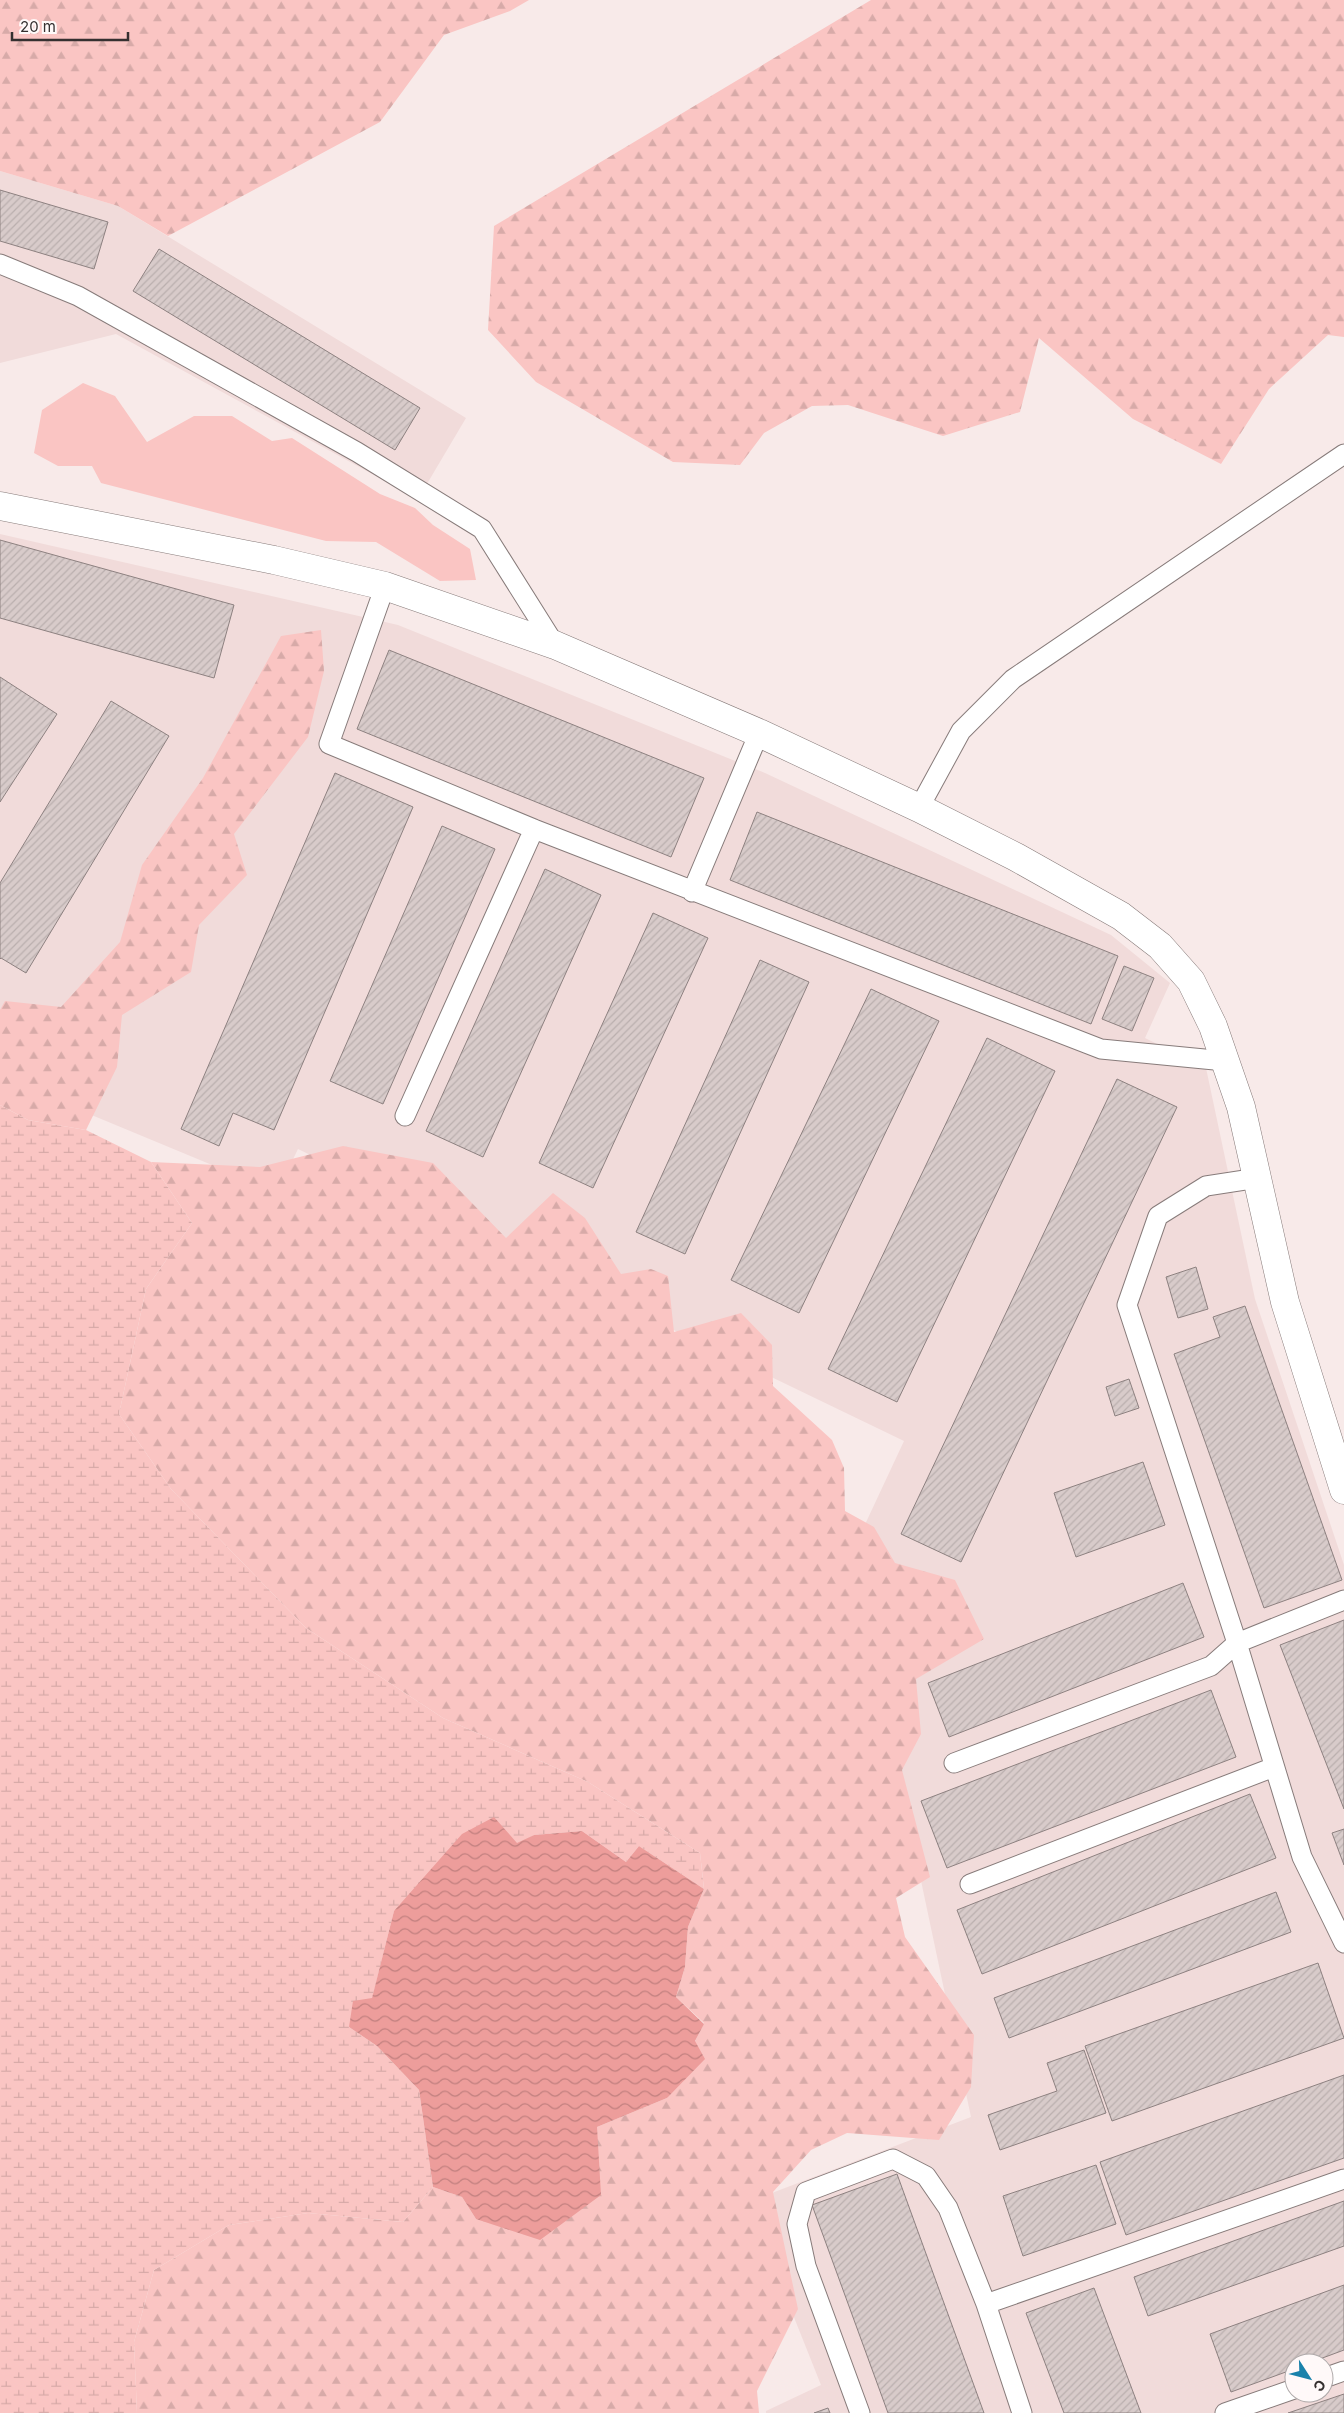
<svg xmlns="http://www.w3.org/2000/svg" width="1344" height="2413" font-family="Inter,sans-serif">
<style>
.built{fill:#f1dbda;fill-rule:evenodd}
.green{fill:#fac5c3}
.forest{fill:url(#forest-firs)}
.wetland{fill:url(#wetland-marsh)}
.water{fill:url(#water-waves)}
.building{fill:url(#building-hatch);stroke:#8d8180}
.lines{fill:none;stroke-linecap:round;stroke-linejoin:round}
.lane-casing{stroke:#877b7a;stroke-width:21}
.street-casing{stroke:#877b7a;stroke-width:29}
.lane{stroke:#fff;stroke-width:19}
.street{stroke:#fff;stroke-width:28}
</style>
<defs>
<pattern id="forest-firs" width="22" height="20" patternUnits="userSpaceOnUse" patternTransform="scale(1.25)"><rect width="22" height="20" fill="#fac5c3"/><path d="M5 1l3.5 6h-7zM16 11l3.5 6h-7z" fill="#d7aaa8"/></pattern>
<pattern id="wetland-marsh" width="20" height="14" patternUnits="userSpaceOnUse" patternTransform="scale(1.25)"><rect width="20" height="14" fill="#fac5c3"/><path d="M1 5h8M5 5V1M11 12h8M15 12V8" fill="none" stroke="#d7aaa8"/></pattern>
<pattern id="water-waves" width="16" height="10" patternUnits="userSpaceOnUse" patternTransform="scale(1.25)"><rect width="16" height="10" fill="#ed9d9b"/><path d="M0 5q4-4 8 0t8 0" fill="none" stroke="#c1807f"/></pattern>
<pattern id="building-hatch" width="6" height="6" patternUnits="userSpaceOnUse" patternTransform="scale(1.25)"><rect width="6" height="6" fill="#d8cbca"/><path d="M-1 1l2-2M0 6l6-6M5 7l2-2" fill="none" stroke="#baafae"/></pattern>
</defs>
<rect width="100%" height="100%" fill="#f8eae9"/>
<path class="built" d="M0 171 118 206 466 418 418 499 116 334 0 363Z
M0 534 398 625 765 773 1111 935 1170 983 1145 1038 1206 1068 1255 1299 1344 1565V2413H766V2411L821 2385 748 2202 971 2117 887 1720 854 1548 904 1441 298 1149 277 1192 0 1077ZM1294 2363H1324V2393H1294Z"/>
<path class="green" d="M83 383 115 396 147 442 194 416H232L272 441 292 438 380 494 415 508 433 525 470 549 476 580 440 581 376 542 326 541 101 483 92 466H58L34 453 42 410Z"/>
<path class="forest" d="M0 0H529L510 11 444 35 380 122 168 236 118 206 0 171Z
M871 0H1344V337L1328 335 1269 389 1221 464 1133 419 1039 338 1020 412 943 436 848 405 812 406 764 433 740 465 673 462 536 382 488 330 494 226Z
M321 630 324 671 308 737 234 834 247 875 199 925 191 972 122 1015 117 1067 86 1130 28 1120 0 1105V1010L5 1001 61 1007 120 942 142 865 203 778 281 636Z
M343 1146 433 1163 506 1238 553 1193 585 1218 621 1274 651 1269 668 1276 674 1332 741 1313 772 1345 773 1386 832 1440 844 1468 845 1511 874 1527 895 1563 955 1580 984 1639 916 1679 921 1734 902 1770 930 1877 896 1898 905 1937 974 2035 971 2087 939 2140 847 2133 811 2150 773 2192 798 2309 757 2391 759 2413H137L134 2342 154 2270 229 2225 308 2213 403 2222 433 2187 462 2197 476 2219 597 2127 667 2098 704 2023 676 1997 685 1967 688 1927 704 1889 700 1853 588 1782 443 1718 306 1628 171 1489 119 1414 146 1289 192 1223 151 1162 260 1167Z"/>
<path class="wetland" d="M0 1105 28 1120 86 1130 151 1162 192 1223 146 1289 119 1414 171 1489 306 1628 443 1718 588 1782 700 1853 704 1889 639 1846 626 1862 582 1831 534 1835 394 1911 372 1999 349 2027 377 2046 419 2090 433 2187 403 2222 308 2213 229 2225 154 2270 134 2342 137 2413H0Z"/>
<path class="water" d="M494 1817 517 1843 534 1835 582 1831 626 1862 639 1846 704 1889 688 1927 685 1967 676 1997 704 2024 695 2041 705 2059 667 2098 597 2127 601 2195 540 2240 476 2219 462 2197 433 2187 419 2090 377 2046 349 2027 353 2001 372 1998 394 1911 462 1834Z"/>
<path class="building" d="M0 190 108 222 94 269 0 241Z
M159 249 420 408 395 450 133 291Z
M0 540 234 605 214 678 0 618Z
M389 650 704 778 671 857 357 729Z
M0 677 57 714 0 802Z
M111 701 169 736 26 973 1 958 0 959V883Z
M335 773 413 807 274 1130 233 1113 219 1146 181 1129Z
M757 812 1118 956 1091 1024 730 880Z
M442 826 495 849 383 1104 330 1081Z
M545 869 601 895 483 1157 426 1131Z
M653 913 708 938 593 1188 539 1163Z
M760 960 809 982 685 1254 636 1232Z
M1124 966 1154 978 1132 1031 1102 1019Z
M871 989 939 1021 799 1313 731 1280Z
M987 1038 1055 1071 897 1402 828 1369Z
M1117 1079 1177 1107 961 1562 901 1534Z
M1196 1267 1208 1309 1178 1318 1166 1277Z
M1245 1306 1342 1580 1264 1608 1174 1354 1220 1337 1213 1317Z
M1129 1379 1139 1408 1115 1416 1106 1387Z
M1143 1462 1165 1525 1076 1557 1054 1493Z
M1183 1583 1204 1637 949 1737 928 1683Z
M1344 1620V1809L1280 1645Z
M1211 1690 1236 1757 947 1868 921 1801Z
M1250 1794 1276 1858 982 1974 957 1910Z
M1344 1829V1865L1332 1833Z
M1276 1892 1291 1932 1009 2038 994 1998Z
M1318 1963 1344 2038 1112 2121 1085 2046Z
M1084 2050 1106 2113 1000 2150 988 2115 1057 2091 1047 2063Z
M1344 2075V2158L1126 2235 1100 2162Z
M1096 2165 1116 2224 1023 2256 1003 2196Z
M897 2174 984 2413H888L812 2205Z
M1344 2201V2246L1148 2316 1134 2277Z
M1344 2285V2350L1309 2363H1294V2369L1231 2392 1210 2334Z
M1094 2288 1141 2413H1064L1026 2313Z
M1344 2394V2413H1288Z
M828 2408 830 2413H814Z"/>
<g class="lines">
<g class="lane-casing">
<path id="lane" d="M0 264 78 296 357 452 482 529 555 645
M385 586 329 744 534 829 1101 1049 1225 1061
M919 808 961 731 1013 679 1344 454
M692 892 759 733
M405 1116 534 829
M1258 1178 1206 1186 1158 1216 1127 1305 1237 1643 1302 1857 1344 1943
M954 1763 1211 1666 1237 1643 1344 1600
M970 1884 1274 1767
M986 2304 1344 2179
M1324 2378 1344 2371
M860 2413 806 2266 797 2224 806 2192 893 2159 926 2176 948 2208 986 2304 1022 2413
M1225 2413 1294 2389"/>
</g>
<g class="street-casing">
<path id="street" d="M0 506 274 560 385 586 555 645 759 733 919 808 1016 857 1121 916 1160 946 1191 981 1213 1026 1241 1107 1285 1302 1344 1490"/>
</g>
<use href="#lane" class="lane"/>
<use href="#street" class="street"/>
</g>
<g transform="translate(1309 2378) rotate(126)"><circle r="24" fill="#fff9f9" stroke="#aea9a9"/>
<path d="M0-4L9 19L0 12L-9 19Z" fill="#1a82ab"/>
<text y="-8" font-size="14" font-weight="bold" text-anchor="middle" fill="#353030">С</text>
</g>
<path d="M12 32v8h116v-8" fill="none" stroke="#353030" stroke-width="2.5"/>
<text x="20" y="32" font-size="15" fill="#353030" stroke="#fff9f9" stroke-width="4" paint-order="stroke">20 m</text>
</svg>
